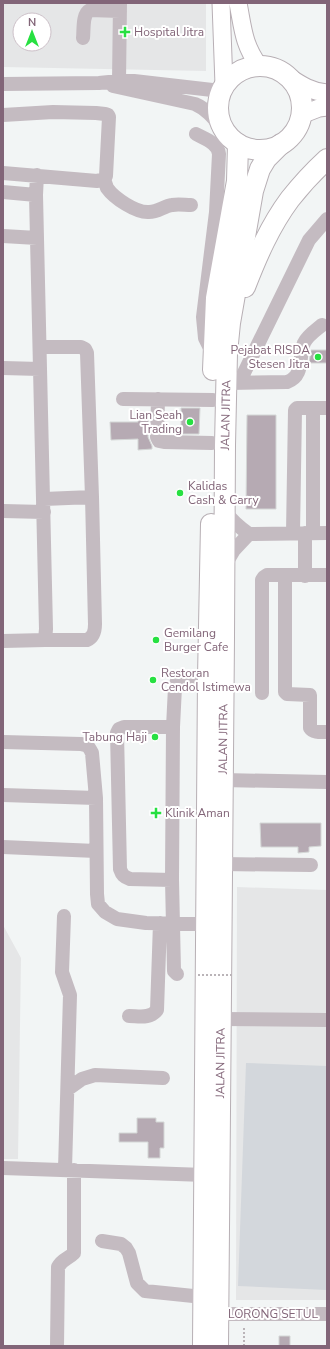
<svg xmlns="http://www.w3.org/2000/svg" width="330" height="1349" font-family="'Nunito Sans',sans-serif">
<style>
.built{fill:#e5e6e7;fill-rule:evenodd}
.green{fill:#d3d7dc}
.building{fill:#b6aab3;stroke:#d4d7d6}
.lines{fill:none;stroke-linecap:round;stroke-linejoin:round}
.major-casing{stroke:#b8afb5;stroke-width:19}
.highway-casing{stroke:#b7afb4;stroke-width:22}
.path{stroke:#bab4b8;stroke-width:2;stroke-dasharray:2 2;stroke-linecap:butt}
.minor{stroke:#c4bbc1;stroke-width:14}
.major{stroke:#fff;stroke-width:17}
.highway{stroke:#fff;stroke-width:20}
.path-bridge{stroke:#bab4b8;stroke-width:2;stroke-dasharray:2 2;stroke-linecap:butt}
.poi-dot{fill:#27e041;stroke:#fff;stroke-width:1.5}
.labels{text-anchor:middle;stroke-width:4;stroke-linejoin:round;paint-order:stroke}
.poi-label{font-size:12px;fill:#826578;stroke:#fff;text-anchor:start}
.street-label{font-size:12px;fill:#826578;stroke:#fff}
</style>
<rect width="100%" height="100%" fill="#f2f5f5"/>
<path class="built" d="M3 3H206V71L3 67ZM20 20H44V44H20Z
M237 887 327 890V1300H236Z
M3 925 21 958 18 1159H3Z"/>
<path class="green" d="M246 1063 327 1066V1290L238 1286Z"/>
<path class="building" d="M311 350H327V363H309Z
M181 408H200L199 434H181Z
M137 412H149L148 437 152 446V449L138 450V439L111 440 110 422H138Z
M247 415H276V509H246Z
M260 823H321V846L309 847V852L298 853V847H261Z
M137 1118H156V1122H164V1148H160V1158H148V1142H119V1133H137Z
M279 1336H290V1346H279Z"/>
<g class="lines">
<g class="major-casing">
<path id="major" d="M221 3 224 85
M238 3C243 28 243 44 259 66
M289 77C301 85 312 92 327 93
M301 115 319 108 327 107"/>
</g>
<g class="highway-casing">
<g id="highway">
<circle cx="260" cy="108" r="42"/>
<path d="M245 287C257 256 270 226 290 199 301 185 314 171 327 159"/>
<path d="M213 370 216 298 237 181 238 144"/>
<path d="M203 1346 208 677 211 524"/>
<path id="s1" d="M218 1346 224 638 225 445 227 353 230 323 253 191 260 169 266 159 281 144"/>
</g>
</g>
<path class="path" d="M244 1346V1326"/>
<path class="minor" d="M83 38C84 30 82 14 90 10L120 11
M119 81 120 3
M3 84 99 83 119 81H134L221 91
M113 86 195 104C209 110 217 123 227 134
M3 115 53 112 96 113 105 114 108 115 109 117 106 176 104 179 97 181 3 173
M196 134C205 139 218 143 219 154L216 212 203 317 205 338 212 352
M104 179C105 182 106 185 107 188 114 198 136 213 149 212 158 212 164 206 172 205 178 204 185 205 191 205
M3 192 36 195
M3 236 37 238
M40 347H81L85 349 87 353 92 497
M3 368 40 369
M230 383 287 382C305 376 298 356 304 343 307 336 316 330 322 325
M239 383 309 240 327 219
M123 399 213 400
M158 399 157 437 159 441 164 442 212 443
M44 499 92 497 95 624C95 631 94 637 87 640H45
M224 510C231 520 239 527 249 534L327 533
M3 511 44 512
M293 533 295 410 297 408H327
M305 533V576
M313 533V408
M225 565 234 550 249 534
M285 576V692L287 694 310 695V728C313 733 321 732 327 732
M3 641 45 640 46 629 36 195 37 175
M262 693V580L264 577 267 575H327
M3 742 81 744C88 745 89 747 92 753L96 798 97 894 98 904 105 912 117 919 146 923 206 924
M223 780 327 782
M3 795 96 798
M3 847 96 851
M222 864 311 865
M172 880 130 879C124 877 122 875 120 869L117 733 119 729 124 727H173
M64 916 62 972 70 995 65 1169
M177 974 174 971 172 880 173 727 175 687 177 681 182 677H208
M129 1016C139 1016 150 1019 157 1010L160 923
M220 1019 327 1020
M68 1089 82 1079 95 1075 163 1078
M3 1168 205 1175
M102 1241 121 1244 126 1248 129 1253 137 1283 145 1291 203 1297
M218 1314H327
M57 1346 58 1267C62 1259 68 1259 74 1253V1170"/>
<use href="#major" class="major"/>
<use href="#highway" class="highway"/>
<path class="path-bridge" d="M198 975H233"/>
</g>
<g class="poi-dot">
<path d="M123 26h4v4h4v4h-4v4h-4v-4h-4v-4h4z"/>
<circle cx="318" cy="357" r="4"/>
<circle cx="190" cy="422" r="4"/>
<circle cx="180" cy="493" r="4"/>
<circle cx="156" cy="640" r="4"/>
<circle cx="153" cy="680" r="4"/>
<circle cx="155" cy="737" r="4"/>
<path d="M154 807h4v4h4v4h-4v4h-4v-4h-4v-4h4z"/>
</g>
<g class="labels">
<g class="poi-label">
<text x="134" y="36">Hospital Jitra</text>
<text x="310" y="354" text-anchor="end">Pejabat RISDA<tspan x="310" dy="14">Stesen Jitra</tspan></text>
<text x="182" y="419" text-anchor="end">Lian Seah<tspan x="182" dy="14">Trading</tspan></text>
<text x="188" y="490">Kalidas<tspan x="188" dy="14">Cash &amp; Carry</tspan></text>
<text x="164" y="637">Gemilang<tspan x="164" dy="14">Burger Cafe</tspan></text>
<text x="161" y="677">Restoran<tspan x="161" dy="14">Cendol Istimewa</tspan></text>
<text x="147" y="741" text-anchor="end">Tabung Haji</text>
<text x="165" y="817">Klinik Aman</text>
</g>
<g class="street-label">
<text dy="4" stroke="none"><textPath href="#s1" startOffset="931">JALAN JITRA</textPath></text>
<text dy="4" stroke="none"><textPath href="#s1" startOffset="607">JALAN JITRA</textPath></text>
<text dy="4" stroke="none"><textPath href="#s1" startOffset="283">JALAN JITRA</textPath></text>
<text x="273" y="1318">LORONG SETUL</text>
</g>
</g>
<rect width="330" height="1349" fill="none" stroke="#826578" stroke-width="8"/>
<g transform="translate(32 32)"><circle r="19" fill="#ffffff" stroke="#cdc1c9"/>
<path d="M0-3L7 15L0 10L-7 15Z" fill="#27e041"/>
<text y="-6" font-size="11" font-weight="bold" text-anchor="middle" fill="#826578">N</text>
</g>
</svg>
